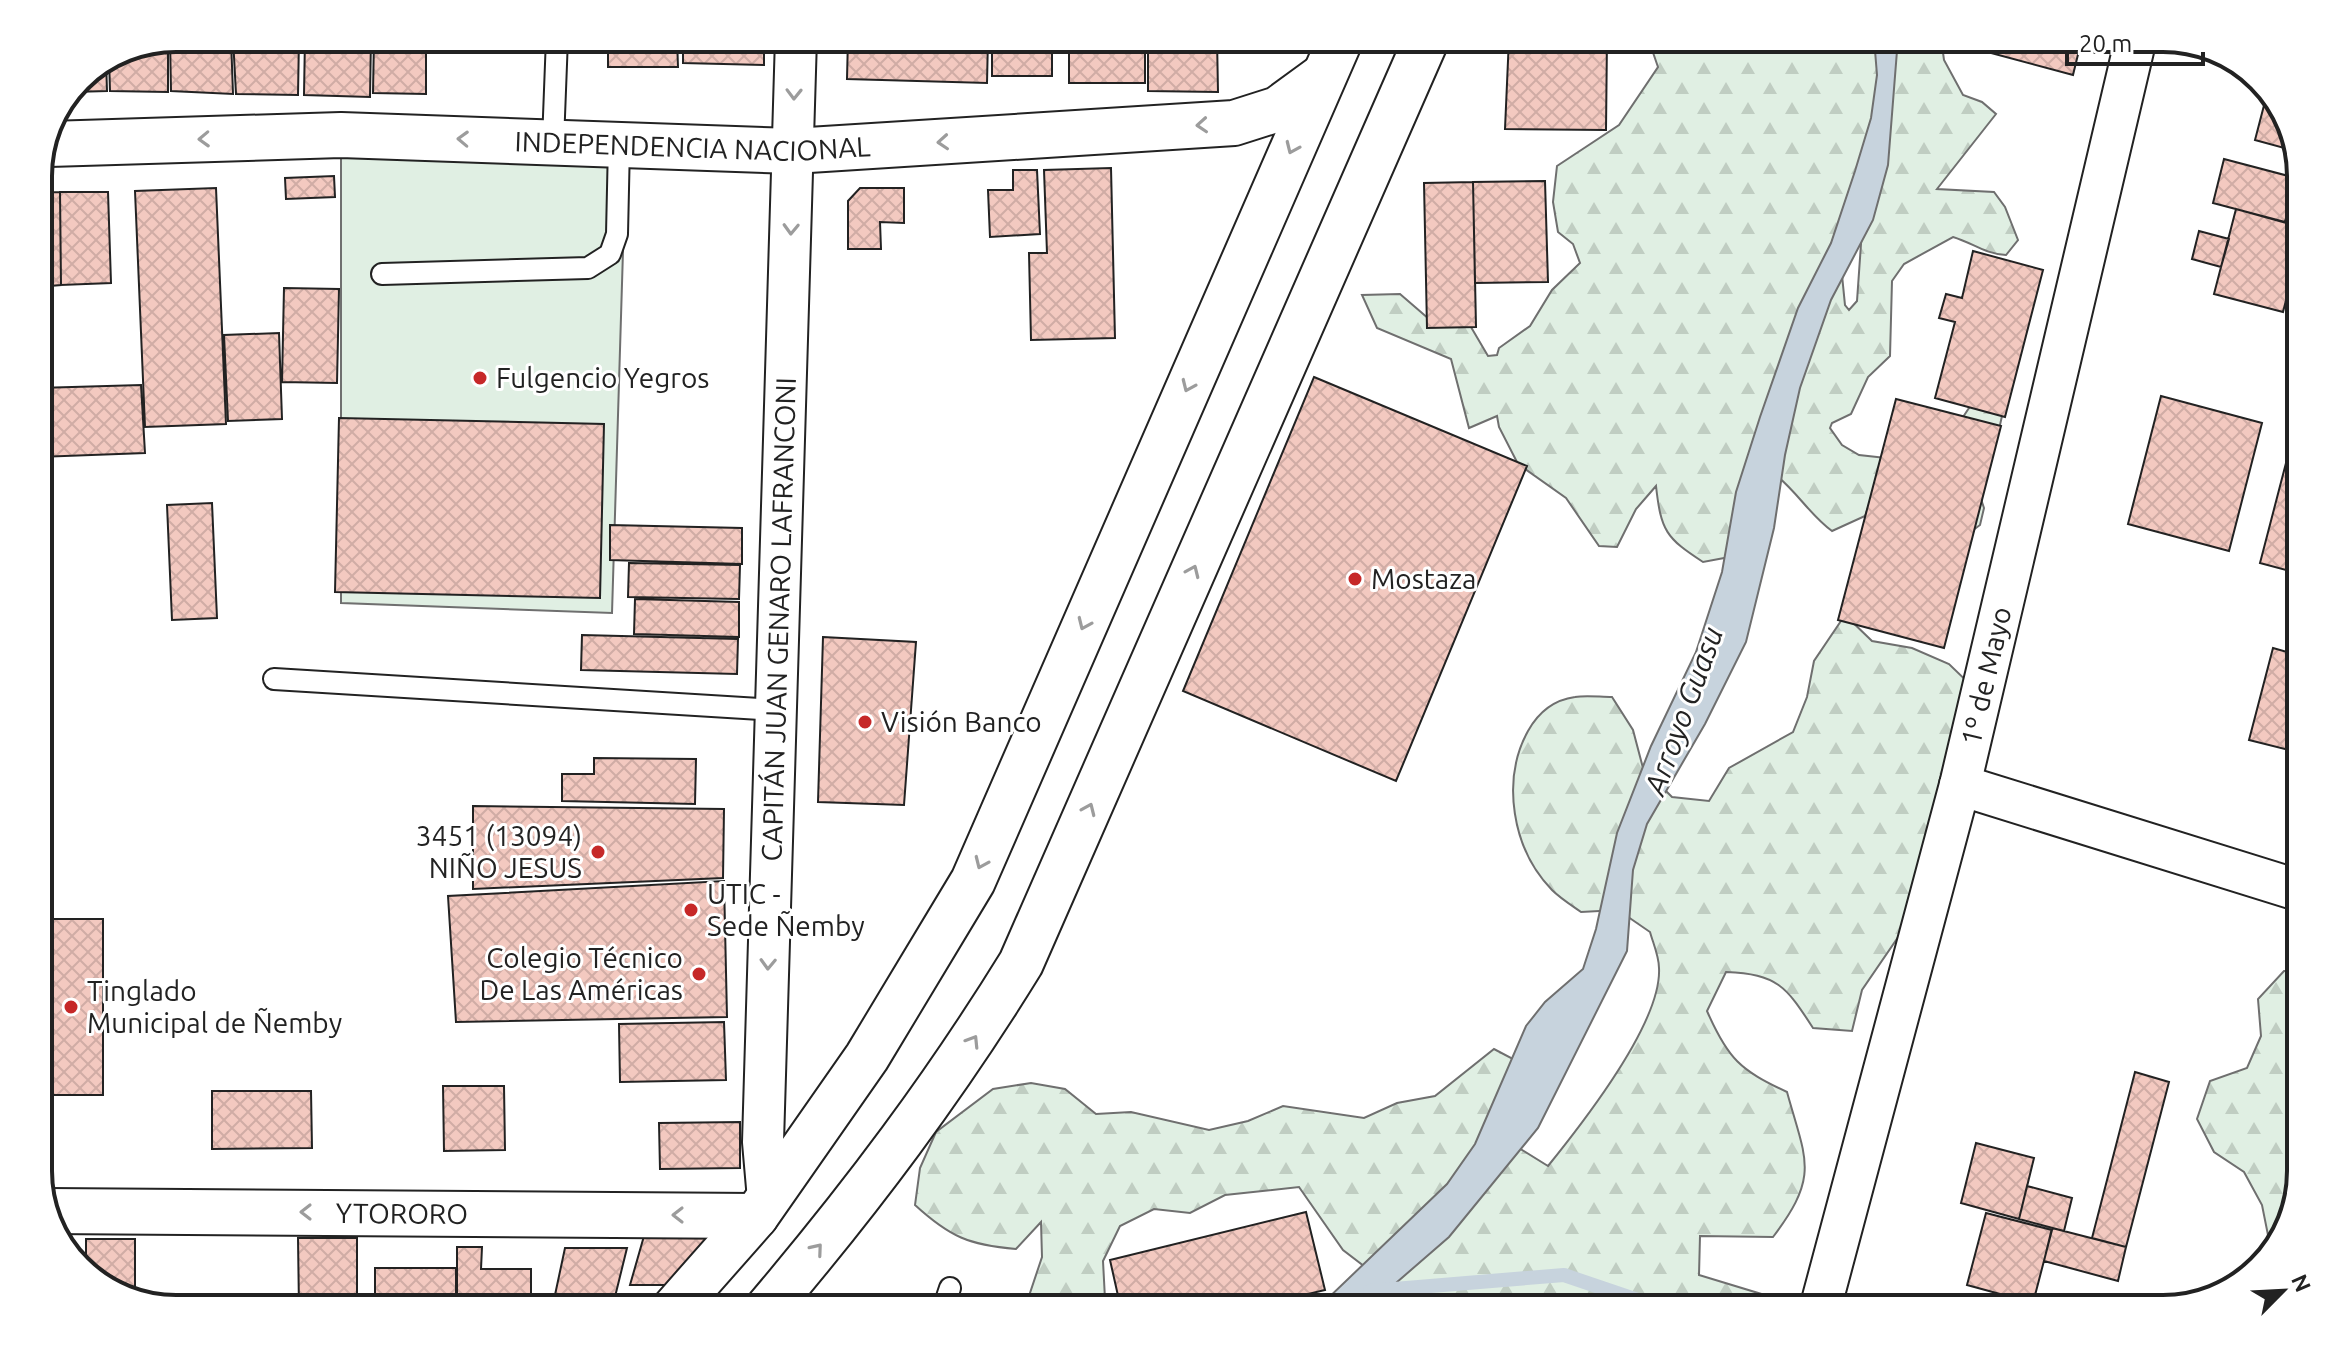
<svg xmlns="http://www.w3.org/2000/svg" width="2339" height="1347" font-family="Ubuntu,sans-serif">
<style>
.forest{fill:url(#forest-firs);stroke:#6f6f6f;stroke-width:2;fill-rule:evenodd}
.green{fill:#e0efe3;stroke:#6f6f6f;stroke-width:2}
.water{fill:#c7d3dd;stroke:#6f6f6f;stroke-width:2}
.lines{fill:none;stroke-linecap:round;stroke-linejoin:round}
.stream{stroke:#c7d3dd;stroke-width:14}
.building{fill:url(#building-cross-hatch);stroke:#222;stroke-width:2}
.lane-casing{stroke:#222;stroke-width:24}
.street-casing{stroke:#222;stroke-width:44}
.secondary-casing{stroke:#222;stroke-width:48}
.highway-casing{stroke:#222;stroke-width:48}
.lane{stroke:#fff;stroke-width:20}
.street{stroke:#fff;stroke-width:40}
.secondary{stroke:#fff;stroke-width:44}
.highway{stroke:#fff;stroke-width:44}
.oneway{stroke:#9c9c9c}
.poi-dot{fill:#c62828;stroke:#fff;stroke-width:3}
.labels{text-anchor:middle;stroke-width:6;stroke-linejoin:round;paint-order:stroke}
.street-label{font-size:28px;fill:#222;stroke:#fff}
.poi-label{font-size:28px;fill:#222;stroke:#fff;text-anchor:start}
.water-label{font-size:30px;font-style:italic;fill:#222;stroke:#fff}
.rim{fill:none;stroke:#222;stroke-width:4}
</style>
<defs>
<pattern id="forest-firs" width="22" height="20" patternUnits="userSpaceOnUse" patternTransform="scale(2)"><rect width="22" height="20" fill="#e0efe3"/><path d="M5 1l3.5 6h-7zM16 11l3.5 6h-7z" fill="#c0cdc2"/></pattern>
<pattern id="building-cross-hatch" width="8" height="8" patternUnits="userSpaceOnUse" patternTransform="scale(2)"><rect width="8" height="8" fill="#f3c9c0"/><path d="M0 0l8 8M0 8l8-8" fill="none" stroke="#d0aca5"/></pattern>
</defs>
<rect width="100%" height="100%" fill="#fff"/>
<path class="forest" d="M1648 38H1789L1796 46H1868L1894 57V38H1941L1944 60 1963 95 1982 102 1996 114 1937 189 1994 192 2005 207 2018 240 2006 255C1985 254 1973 243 1953 237L1904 264 1892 281 1890 356 1868 377 1851 414 1832 423 1830 428 1842 445 1859 455 1895 459 1959 423 1981 390 2004 407 1996 443 1978 490 1984 508 1980 525 1965 536 1872 496 1865 516 1832 531C1810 515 1798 493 1777 476L1740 555 1703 562C1666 538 1661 531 1656 486L1636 509 1617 547 1599 546 1566 498 1518 464 1499 427 1497 416 1469 428 1451 359 1377 328 1362 295 1400 294 1429 319 1468 322 1488 356 1497 355 1499 348 1530 326 1552 290 1580 263 1573 244 1558 232 1553 202 1557 166 1619 125 1658 67ZM1861 244 1857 301 1849 310 1845 305 1841 265Z
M1845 615 1872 641 1912 648 1949 664 1977 691 1905 927 1862 990 1852 1031 1813 1028C1786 986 1777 974 1726 972L1707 1011C1728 1059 1740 1070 1787 1092 1806 1161 1820 1175 1773 1237L1700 1236 1699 1275 1811 1309H1386L1388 1306 1373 1273 1343 1250 1299 1187 1225 1195 1190 1213 1154 1209 1120 1226 1103 1261 1105 1299 1097 1309H1037L1030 1293 1042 1257 1041 1222 1016 1249C969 1245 950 1237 915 1205L920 1168 936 1132 993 1089 1031 1083 1065 1089 1096 1114 1131 1112 1209 1130 1248 1121 1283 1106 1364 1118 1397 1103 1435 1096 1494 1049 1530 1068 1514 1145 1548 1166C1582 1124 1662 1022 1659 968 1659 956 1653 943 1650 932L1618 910 1581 912C1571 905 1560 898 1552 890 1512 849 1501 780 1528 731 1538 713 1553 700 1575 697 1586 695 1600 697 1612 697L1633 730 1643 768 1672 797 1709 801 1729 768 1793 732 1807 697 1814 661Z
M2284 971H2301V1171L2283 1239 2265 1258 2269 1240 2262 1205 2244 1172 2214 1152 2197 1119 2210 1081 2247 1068 2261 1036 2258 999Z"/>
<path class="green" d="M341 135 626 152 612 613 341 603Z"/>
<path class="water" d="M1874 38H1898L1888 165 1873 220 1831 300 1800 388 1785 455 1774 528 1746 642 1705 724 1647 824 1633 870 1627 951 1538 1128 1449 1237 1366 1309H1312L1321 1305 1447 1184 1475 1144 1526 1026 1545 1002 1583 969 1596 929 1617 833 1651 746 1696 652 1722 572 1736 492 1760 417 1798 308 1831 243 1855 171 1871 118 1877 75Z"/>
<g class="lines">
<path class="stream" d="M1370 1291 1564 1275 1664 1309"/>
</g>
<path class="building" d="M231 38 233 94 171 91 170 39Z
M233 38H299L298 95 236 94Z
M305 38H371L370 97 304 95Z
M374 38H451H426V94L373 93Z
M456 38H519V43L456 42Z
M608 38H677L678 67H608Z
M683 38H764V65L683 63Z
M848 38H988L987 83 847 79Z
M992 38H1052V76H992Z
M1069 38H1145V83H1069Z
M1148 38H1217L1218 92 1148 91Z
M1509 38H1607L1606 130 1505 129Z
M1562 38H1615V41Z
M1983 38H2082L2073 75 1980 50Z
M168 40V92L110 91 109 58 124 48Z
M106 60 107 91 73 92 79 78Z
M2268 90 2278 100 2295 151 2255 140Z
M2224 159 2296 178 2285 222 2213 203Z
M1111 168 1115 338 1031 340 1029 253H1047L1044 170Z
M1013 170H1037L1040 234 990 237 988 190H1013Z
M334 176 335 197 286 199 285 178Z
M1545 181 1548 282 1475 283 1473 182Z
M1473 182 1476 327 1427 328 1424 183Z
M216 188 226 424 145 427 135 191Z
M860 188H904V223L880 222 881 249H848V201Z
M60 192 61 285 38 287V193Z
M60 192H108L111 283 61 285Z
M2236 209 2301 227V242L2283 312 2214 294Z
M2199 231 2229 239 2221 267 2192 259Z
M1973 251 2043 270 2005 417 1935 398 1955 322 1939 318 1946 294 1962 298Z
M284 288 339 289 337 383 282 382Z
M279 333 282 419 228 421 224 335Z
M1314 377 1527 466 1396 781 1183 691Z
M141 385 145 453 38 457V388Z
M2161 396 2262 423 2229 551 2128 524Z
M1896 399 2001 426 1944 648 1838 620Z
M339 418 604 424 600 598 335 592Z
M2286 463 2301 468V557L2297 573 2260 563Z
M212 503 217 618 172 620 167 505Z
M610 525 742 528V564L610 560Z
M629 563 740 565 739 599 628 597Z
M635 599 739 602V637L634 634Z
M582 635 738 639 737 674 581 670Z
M823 637 916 642 904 805 818 802Z
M2273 648 2301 656V753L2249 740Z
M594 758 696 759 695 804 562 801V774H594Z
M473 806 724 809 723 878 473 889Z
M724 881 727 1017 456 1022 448 896Z
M38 919H103V1095H38Z
M724 1022 726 1080 620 1082 619 1024Z
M2135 1072 2169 1082 2126 1247 2092 1238Z
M443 1086H504L505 1150 444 1151Z
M212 1091H311L312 1148 212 1149Z
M740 1122V1168L660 1169 659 1123Z
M1976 1143 2034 1158 2019 1219 1961 1203Z
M2027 1186 2072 1198 2064 1231 2019 1219Z
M1306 1212 1325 1290 1245 1309H1121L1110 1260Z
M1986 1213 2052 1230 2033 1303 1967 1285Z
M2052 1228 2126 1247 2118 1281 2044 1261Z
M644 1236 721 1238 681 1285H630Z
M298 1238H357V1309H299Z
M86 1239H135V1298L108 1291 86 1269Z
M457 1247H482L481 1269H531V1309H457Z
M565 1248H627L612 1309H552Z
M375 1268H456V1309H375Z
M2033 1303 2057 1309H2032Z"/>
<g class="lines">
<g class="lane-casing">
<path id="lane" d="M553 142 557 38
M382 274 588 268 610 254 617 234 619 144
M274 679 776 710
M943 1309 950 1288"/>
</g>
<g class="street-casing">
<g id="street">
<path d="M1960 785 2301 891"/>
<path id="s1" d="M768 1199 763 1142 796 38"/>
<path d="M1820 1309 1960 785 2136 38"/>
</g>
</g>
<g class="secondary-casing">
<g id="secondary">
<path id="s2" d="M49 144 341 135 793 151 1234 123 1278 109 1323 76"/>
<path id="s3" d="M48 1211 756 1216"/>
</g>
</g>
<g class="highway-casing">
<path id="highway" d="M674 1309 756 1216 867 1057 973 881 1341 38
M767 1309C862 1197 944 1088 1021 963L1427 38"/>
</g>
<use href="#lane" class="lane"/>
<use href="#street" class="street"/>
<use href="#secondary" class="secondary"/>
<use href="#highway" class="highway"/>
</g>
<defs><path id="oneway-chevron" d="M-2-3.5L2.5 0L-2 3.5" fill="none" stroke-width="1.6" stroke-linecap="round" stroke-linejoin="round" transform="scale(2)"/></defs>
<g class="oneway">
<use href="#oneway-chevron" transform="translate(794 94) rotate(91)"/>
<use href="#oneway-chevron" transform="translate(1202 125) rotate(176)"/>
<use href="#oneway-chevron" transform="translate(204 139) rotate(178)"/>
<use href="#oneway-chevron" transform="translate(463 139) rotate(-178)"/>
<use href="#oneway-chevron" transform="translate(943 142) rotate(176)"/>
<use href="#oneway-chevron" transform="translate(1292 148) rotate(114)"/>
<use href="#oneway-chevron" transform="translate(791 229) rotate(92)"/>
<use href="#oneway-chevron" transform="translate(1188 386) rotate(114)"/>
<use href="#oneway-chevron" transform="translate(1193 571) rotate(-66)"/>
<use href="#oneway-chevron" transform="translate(1084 624) rotate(114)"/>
<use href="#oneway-chevron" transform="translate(1089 809) rotate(-66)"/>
<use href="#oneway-chevron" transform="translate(981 863) rotate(114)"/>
<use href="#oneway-chevron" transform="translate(768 964) rotate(92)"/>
<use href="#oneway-chevron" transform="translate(973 1041) rotate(-58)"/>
<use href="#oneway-chevron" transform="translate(306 1212) rotate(-180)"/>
<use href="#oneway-chevron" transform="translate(678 1215) rotate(-180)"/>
<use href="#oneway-chevron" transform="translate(817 1249) rotate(-50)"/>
</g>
<g class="poi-dot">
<circle cx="480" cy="378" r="8"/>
<circle cx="1355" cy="579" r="8"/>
<circle cx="865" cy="722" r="8"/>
<circle cx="598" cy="852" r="8"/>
<circle cx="691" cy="910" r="8"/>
<circle cx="699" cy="974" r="8"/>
<circle cx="71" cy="1007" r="8"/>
</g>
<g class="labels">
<g class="street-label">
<text dy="10" stroke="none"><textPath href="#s2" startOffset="644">INDEPENDENCIA NACIONAL</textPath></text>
<text dy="10" stroke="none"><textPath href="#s1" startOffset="580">CAPITÁN JUAN GENARO LAFRANCONI</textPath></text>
<text transform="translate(1986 676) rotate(-77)" y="10">1º de Mayo</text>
<text dy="10" stroke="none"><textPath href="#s3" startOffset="354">YTORORO</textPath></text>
</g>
<g class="poi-label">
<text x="496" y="388">Fulgencio Yegros</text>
<text x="1371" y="589">Mostaza</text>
<text x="881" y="732">Visión Banco</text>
<text x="582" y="846" text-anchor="end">3451 (13094)<tspan x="582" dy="32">NIÑO JESUS</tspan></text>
<text x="707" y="904">UTIC -<tspan x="707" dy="32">Sede Ñemby</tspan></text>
<text x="683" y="968" text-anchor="end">Colegio Técnico<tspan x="683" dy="32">De Las Américas</tspan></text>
<text x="87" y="1001">Tinglado<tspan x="87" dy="32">Municipal de Ñemby</tspan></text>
</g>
<g class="water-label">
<text transform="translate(1684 711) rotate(-70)" y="10">Arroyo Guasu</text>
</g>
</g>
<path d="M0 0H2339V1347H0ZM176 52H2163A124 124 0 0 1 2287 176V1171A124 124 0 0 1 2163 1295H176A124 124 0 0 1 52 1171V176A124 124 0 0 1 176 52Z" fill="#fff" fill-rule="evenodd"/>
<path class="rim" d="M176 52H2163A124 124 0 0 1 2287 176V1171A124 124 0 0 1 2163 1295H176A124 124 0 0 1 52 1171V176A124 124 0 0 1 176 52Z"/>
<g transform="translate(2283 1291) rotate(66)" stroke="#ffffff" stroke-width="6" paint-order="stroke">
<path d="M0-6L14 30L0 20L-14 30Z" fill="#222222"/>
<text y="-12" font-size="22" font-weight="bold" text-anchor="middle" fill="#222222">N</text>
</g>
<path d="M2067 52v12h136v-12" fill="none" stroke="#222222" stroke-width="4"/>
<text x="2079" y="52" font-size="24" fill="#222222" stroke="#ffffff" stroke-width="6" paint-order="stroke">20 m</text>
</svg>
